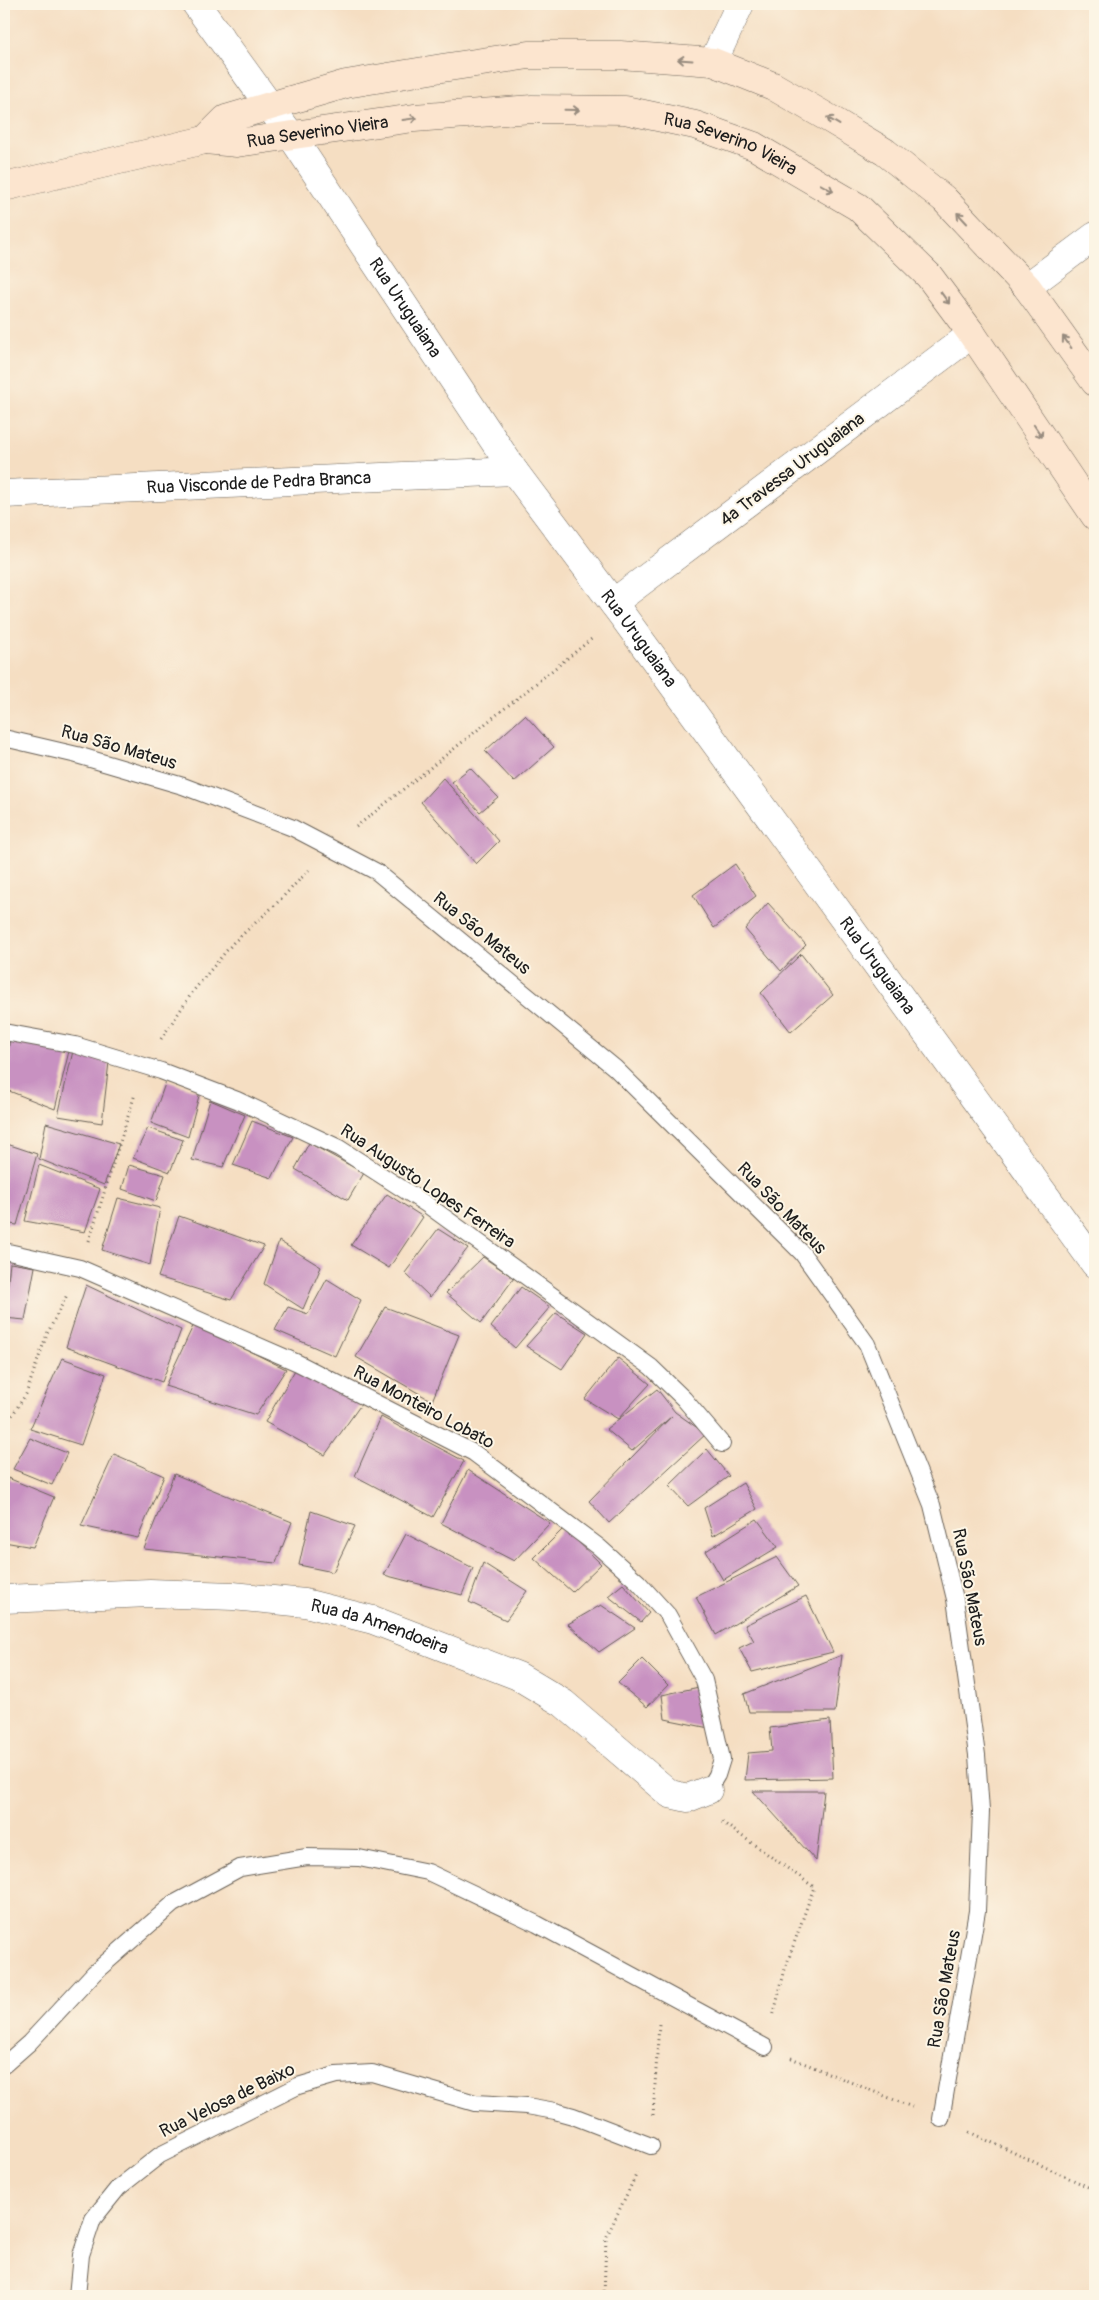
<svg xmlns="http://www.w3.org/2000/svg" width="1099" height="2300" font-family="Pangolin,sans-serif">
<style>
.building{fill:#c891c1}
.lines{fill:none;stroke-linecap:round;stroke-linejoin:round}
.service-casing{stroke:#686056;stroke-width:18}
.minor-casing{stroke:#686056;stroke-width:29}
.tertiary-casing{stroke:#686056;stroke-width:29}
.secondary-casing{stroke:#686056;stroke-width:29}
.path{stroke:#686056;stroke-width:3;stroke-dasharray:1 4;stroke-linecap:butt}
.service{stroke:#fff;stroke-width:16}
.minor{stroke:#fff;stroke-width:28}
.tertiary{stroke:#fff;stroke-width:28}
.secondary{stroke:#fce5cf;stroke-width:28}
.oneway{stroke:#978b7e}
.labels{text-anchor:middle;stroke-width:4;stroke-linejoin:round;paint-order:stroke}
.street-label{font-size:18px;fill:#1c1c1c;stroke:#fcf5e5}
</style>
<rect width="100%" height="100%" fill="#fcf5e5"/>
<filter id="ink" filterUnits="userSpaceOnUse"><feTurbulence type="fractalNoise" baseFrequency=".02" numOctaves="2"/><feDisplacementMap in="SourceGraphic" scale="10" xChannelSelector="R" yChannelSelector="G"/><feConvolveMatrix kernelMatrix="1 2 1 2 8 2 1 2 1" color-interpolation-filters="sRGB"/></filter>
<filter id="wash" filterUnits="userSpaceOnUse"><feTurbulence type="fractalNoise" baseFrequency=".0096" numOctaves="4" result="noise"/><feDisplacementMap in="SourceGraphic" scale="20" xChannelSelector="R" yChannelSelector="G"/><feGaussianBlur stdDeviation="1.12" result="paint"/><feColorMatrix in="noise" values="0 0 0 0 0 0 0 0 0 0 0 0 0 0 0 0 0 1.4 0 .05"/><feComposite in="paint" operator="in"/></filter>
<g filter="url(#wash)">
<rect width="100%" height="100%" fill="#f5dec2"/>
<g id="blocks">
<path class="building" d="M525 715 554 747 514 782 485 751Z
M470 768 498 797 480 812 452 782Z
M443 778 499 841 476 864 421 802Z
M735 864 756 896 714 928 693 895Z
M768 903 806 945 781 971 745 929Z
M801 954 833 995 791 1032 761 993Z
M10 1039 69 1051 55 1109 4 1089V1074Z
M73 1051 109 1062 102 1123 58 1116Z
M166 1081 200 1092 188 1137 151 1123Z
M210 1100 245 1115 223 1167 192 1160Z
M252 1121 293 1137 272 1178 233 1165Z
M46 1123 119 1144 104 1185 39 1159Z
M148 1128 183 1140 170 1172 133 1158Z
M4 1143 37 1154 17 1225 4 1223Z
M309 1143 364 1173 348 1200 295 1169Z
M39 1165 100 1189 85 1232 25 1221Z
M129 1165 165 1175 156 1201 122 1189Z
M387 1194 423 1217 389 1268 351 1245Z
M118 1198 160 1208 150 1265 102 1250Z
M179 1216 264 1246 231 1300 158 1277Z
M438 1229 468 1248 430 1297 405 1273Z
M279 1241 321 1267 303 1309 264 1284Z
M483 1257 514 1278 481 1323 446 1293Z
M10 1263 35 1267 25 1320 4 1318Z
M327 1279 361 1300 335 1356 275 1330 288 1307 308 1314Z
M86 1285 181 1330 162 1382 66 1347Z
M521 1287 550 1307 515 1348 491 1327Z
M385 1307 459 1335 432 1401 356 1357Z
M556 1313 587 1333 562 1369 526 1346Z
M194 1324 286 1369 256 1415 165 1386Z
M62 1358 106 1374 81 1445 30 1429Z
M618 1358 650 1384 618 1419 585 1399Z
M295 1370 362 1403 325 1455 265 1422Z
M657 1389 675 1412 706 1434 609 1523 589 1501 672 1416 632 1451 606 1429Z
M381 1417 464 1461 433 1517 355 1476Z
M30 1438 67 1453 52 1485 13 1469Z
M707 1449 729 1476 688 1506 669 1486Z
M114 1454 164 1476 138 1538 81 1526Z
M468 1470 550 1523 514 1561 441 1523Z
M174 1474 292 1522 276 1563 144 1549Z
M8 1478 54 1497 33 1547 4 1542V1492Z
M743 1483 757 1509 713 1536 704 1508Z
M311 1511 355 1526 333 1572 299 1565Z
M757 1519 778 1547 723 1580 706 1551Z
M564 1528 601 1564 572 1592 534 1558Z
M406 1534 473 1568 462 1595 384 1575Z
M777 1557 798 1586 716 1635 696 1597Z
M483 1563 527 1591 506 1620 469 1602Z
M623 1584 649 1613 641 1622 608 1596Z
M806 1596 833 1652 752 1672 739 1648 754 1641 745 1625Z
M601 1605 635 1628 599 1652 568 1624Z
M842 1655 835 1712H749L744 1694Z
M642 1659 668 1685 647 1707 618 1683Z
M699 1687 709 1728 665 1719 662 1695Z
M830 1720 833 1778 745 1780 748 1753 772 1751 770 1728Z
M753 1791H824L816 1861Z"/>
</g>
</g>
<g filter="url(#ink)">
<use href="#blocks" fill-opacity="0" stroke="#686056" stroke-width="1"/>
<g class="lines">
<g class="service-casing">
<path id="service" d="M4 738 77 755 183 786 293 828 377 872 615 1068 802 1253 867 1344 932 1505 955 1599 977 1755 981 1811 977 1911 941 2119
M4 1032 75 1045 161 1071 237 1100 339 1148 426 1204 651 1367 684 1399 722 1444
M4 1251 80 1268 298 1363 474 1453 599 1547 638 1582 668 1615 704 1680 722 1759 717 1775 708 1790
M4 2065 29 2043 94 1973 173 1904 240 1868 307 1857 359 1858 428 1872 537 1924 765 2047
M77 2296 81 2255 93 2219 118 2188 160 2155 298 2086 336 2075 372 2073 475 2103 527 2106 555 2111 573 2116 651 2146"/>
</g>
<g class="minor-casing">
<g id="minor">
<path d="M713 62 740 4"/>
<path d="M1027 287 1095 236"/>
<path id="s1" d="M4 494 514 471"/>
<path d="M613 603 972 334"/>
<path id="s2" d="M4 1599 150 1593 233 1596 305 1603 373 1620 518 1676 563 1703 670 1794 688 1798 708 1790"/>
</g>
</g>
<g class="tertiary-casing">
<g id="tertiary">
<path id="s3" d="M196 4 292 137 514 471 622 615 1095 1264"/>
</g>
</g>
<g class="secondary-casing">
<g id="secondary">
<path d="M205 140 226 119 270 106 346 84 442 68 529 55H620L713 62 773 86 825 116 885 152 944 199 1027 287 1095 382"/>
<path id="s4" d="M4 187 205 140 237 143 414 118 532 109 625 110 695 125 754 146 858 207 929 276 972 334 1095 516"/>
</g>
</g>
<path class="path" d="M356 827 594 637
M161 1039 194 990 233 943 274 906 309 870
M89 1241 135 1094
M4 1428 26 1394 47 1334 67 1295
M722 1822 814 1887 785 1969 773 2017
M791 2058 912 2107
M653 2115 659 2024
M969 2132 1095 2190
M604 2296 606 2238 637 2173"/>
<use href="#service" class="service"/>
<use href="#minor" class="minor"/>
<use href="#tertiary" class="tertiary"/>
<use href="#secondary" class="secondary"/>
</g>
<defs><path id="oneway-shaft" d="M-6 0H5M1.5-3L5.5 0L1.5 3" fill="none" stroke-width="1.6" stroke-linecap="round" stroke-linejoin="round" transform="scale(1.25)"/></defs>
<g class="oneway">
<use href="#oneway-shaft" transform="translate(685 60) rotate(-176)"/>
<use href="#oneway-shaft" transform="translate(572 110) rotate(1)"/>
<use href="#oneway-shaft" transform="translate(410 119) rotate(-8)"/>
<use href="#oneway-shaft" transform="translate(833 121) rotate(-149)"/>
<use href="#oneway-shaft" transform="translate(827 188) rotate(30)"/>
<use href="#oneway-shaft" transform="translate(962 218) rotate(-133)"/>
<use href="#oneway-shaft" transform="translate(945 298) rotate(54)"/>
<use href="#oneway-shaft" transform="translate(1067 342) rotate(-126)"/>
<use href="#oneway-shaft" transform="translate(1038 431) rotate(56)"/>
</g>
</g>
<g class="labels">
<g class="street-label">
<text dy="6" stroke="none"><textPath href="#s4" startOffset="320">Rua Severino Vieira</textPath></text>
<text dy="6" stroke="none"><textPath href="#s4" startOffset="740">Rua Severino Vieira</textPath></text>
<text dy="6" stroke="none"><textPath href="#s3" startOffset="369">Rua Uruguaiana</textPath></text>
<text transform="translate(792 469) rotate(-37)" y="6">4ª Travessa Uruguaiana</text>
<text dy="6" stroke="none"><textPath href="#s1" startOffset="255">Rua Visconde de Pedra Branca</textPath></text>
<text dy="6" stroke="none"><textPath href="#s3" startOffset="774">Rua Uruguaiana</textPath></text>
<text transform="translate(119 747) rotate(16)" y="6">Rua São Mateus</text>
<text transform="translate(482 933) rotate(39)" y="6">Rua São Mateus</text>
<text dy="6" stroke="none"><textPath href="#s3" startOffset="1179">Rua Uruguaiana</textPath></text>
<text transform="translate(428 1186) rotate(34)" y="6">Rua Augusto Lopes Ferreira</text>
<text transform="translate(782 1208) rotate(46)" y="6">Rua São Mateus</text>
<text transform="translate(424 1407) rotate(28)" y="6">Rua Monteiro Lobato</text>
<text transform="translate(970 1587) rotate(79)" y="6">Rua São Mateus</text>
<text dy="6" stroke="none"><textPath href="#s2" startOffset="380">Rua da Amendoeira</textPath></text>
<text transform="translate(944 1989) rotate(-80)" y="6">Rua São Mateus</text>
<text transform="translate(227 2100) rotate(-26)" y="6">Rua Velosa de Baixo</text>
</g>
</g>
<rect width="1099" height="2300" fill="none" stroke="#fcf5e5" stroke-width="20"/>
</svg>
